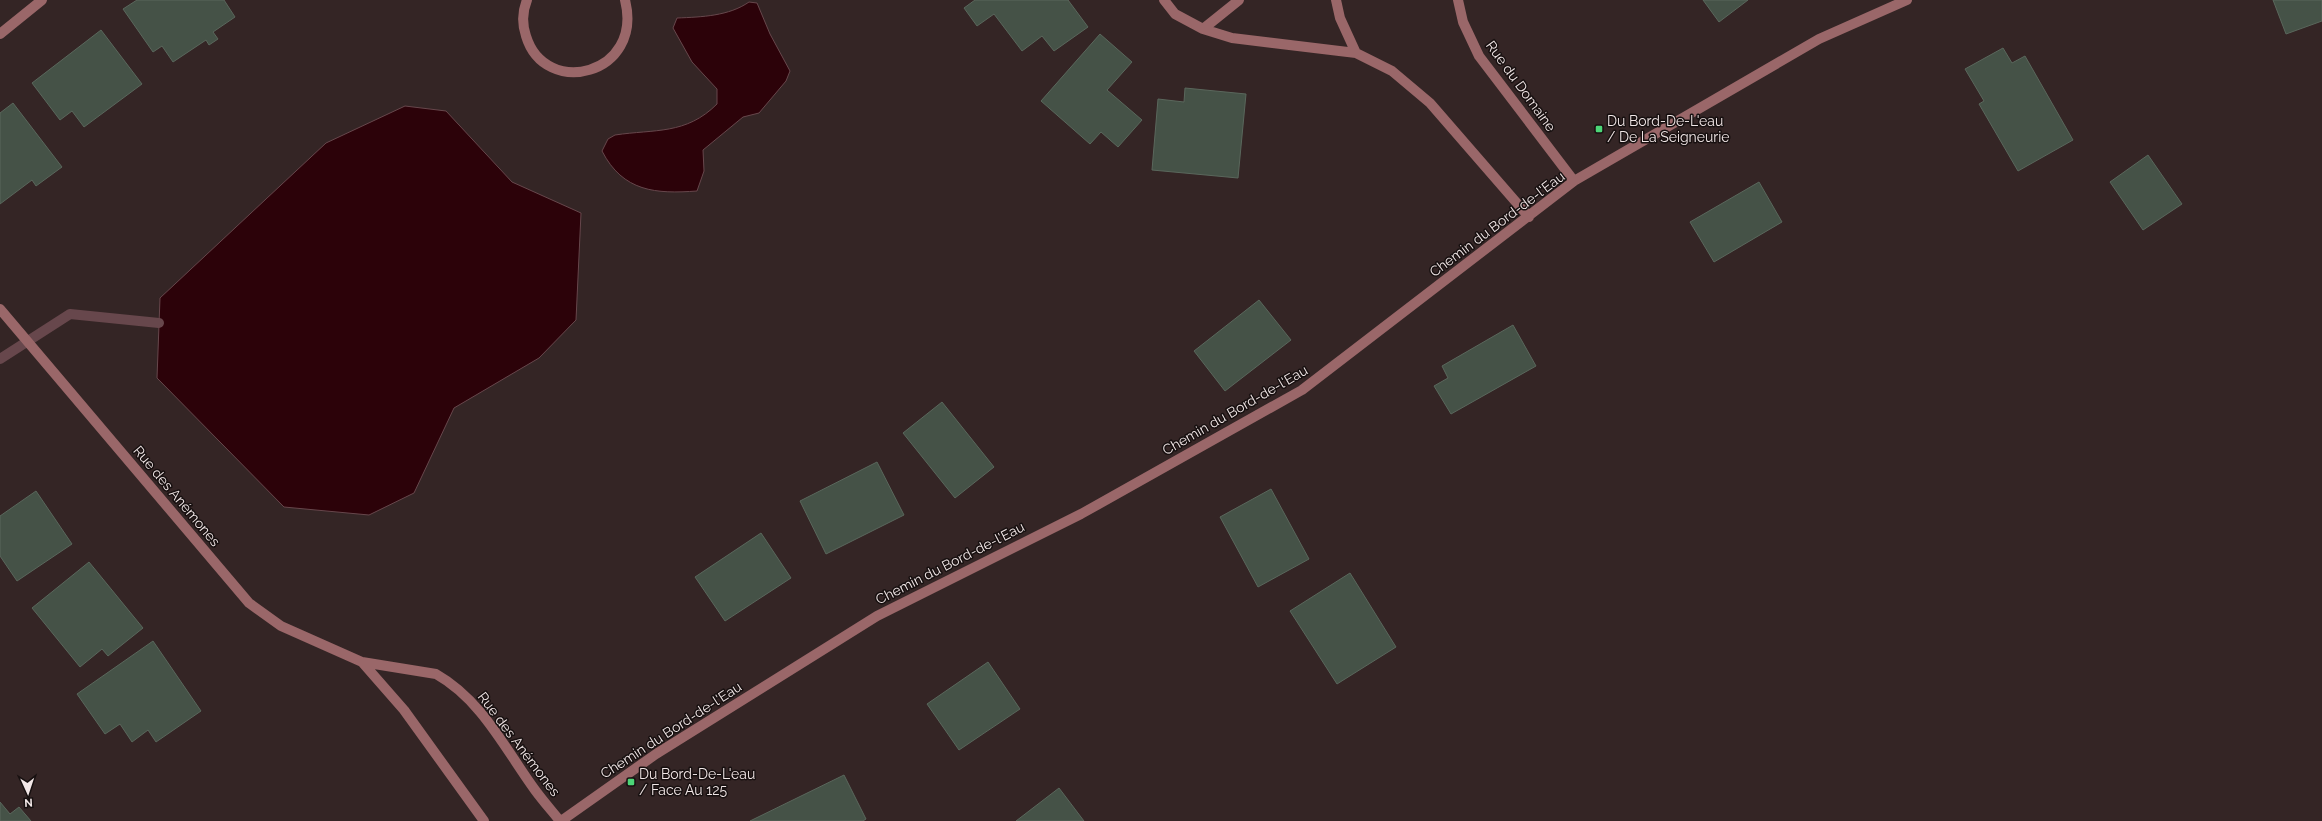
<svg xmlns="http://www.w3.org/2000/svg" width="2322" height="821" font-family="Raleway,sans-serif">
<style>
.water{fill:#2c0209;stroke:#67474c}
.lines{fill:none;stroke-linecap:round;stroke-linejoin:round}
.stream{stroke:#67474c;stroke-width:10}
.building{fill:#455247;stroke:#5a675c}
.minor{stroke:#9a6769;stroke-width:10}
.poi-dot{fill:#4cd677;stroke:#171010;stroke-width:1.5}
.labels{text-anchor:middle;stroke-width:3;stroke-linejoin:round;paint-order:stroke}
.street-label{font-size:14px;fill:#f2e7e7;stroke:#171010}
.poi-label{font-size:14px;fill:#f2e7e7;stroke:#171010;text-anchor:start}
</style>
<rect width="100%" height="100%" fill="#342525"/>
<path class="water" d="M749 2 757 3 770 34 790 71 786 81 759 113 743 117 703 150 704 171 697 191C656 194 623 192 602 151L608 139 615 135C655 129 686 135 717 104V89L692 62 673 28 677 18C702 17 729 16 749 2Z
M405 106 446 111 512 182 581 213 576 320 539 358 454 408 414 493 369 515 284 507 157 378 160 298 326 143Z"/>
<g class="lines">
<path class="stream" d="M0 359 70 314 159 323"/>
</g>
<path class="building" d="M137 0H224L235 17 213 32 218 39 209 45 206 40 173 62 162 46 153 52 123 9Z
M975 0H1068L1088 27 1054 51 1042 36 1022 51 994 14 977 26 964 8Z
M1703 0H1748L1719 22Z
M2273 0H2322V21L2286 34Z
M101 30 142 84 84 127 72 111 60 120 32 83Z
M1100 34 1132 62 1107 90 1142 120 1118 147 1101 132 1090 144 1041 101Z
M2003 48 2012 63 2025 56 2073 140 2018 171 1979 104 1984 101 1965 69Z
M1185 88 1246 94 1238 178 1152 170 1158 99 1184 102Z
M13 103 62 167 36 186 32 180 0 204V113Z
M2148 155 2182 204 2143 230 2110 182Z
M1759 182 1782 222 1714 262 1690 222Z
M1259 300 1291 340 1225 391 1194 351Z
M1513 325 1536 366 1451 414 1434 386 1448 378 1442 366Z
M942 402 994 467 955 498 903 433Z
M877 462 904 515 826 554 800 501Z
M1271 489 1309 559 1258 587 1220 517Z
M36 491 72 544 17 581 0 556V516Z
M761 533 791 578 725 621 695 577Z
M89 562 143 628 108 656 102 649 80 667 32 608Z
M1350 573 1396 647 1337 684 1290 611Z
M153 641 201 711 156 742 148 730 132 742 120 724 105 734 77 694Z
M988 662 1020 709 959 750 927 704Z
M844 775 866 819 863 821H750Z
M1059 788 1084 821H1016Z
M0 802 10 814 19 807 31 821H0Z"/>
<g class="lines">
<path class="minor" d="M527 0C522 12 522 24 526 36 545 99 644 75 625 0
M1164 0 1175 14 1203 29 1232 38 1356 53 1392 71 1430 103 1529 217
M1336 0 1340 18 1356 53
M1458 0 1463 22 1479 56 1574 181
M1203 29 1239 0
M0 34 42 0
M0 309 249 603 281 626 362 662 436 674C482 700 505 749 535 790 543 801 552 811 560 821
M362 662 404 710 484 821
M561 821 656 754 877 616 1081 514 1302 390 1574 181 1819 39 1907 0"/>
</g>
<g class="poi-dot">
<rect x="1595" y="125" width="8" height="8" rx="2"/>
<rect x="627" y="778" width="8" height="8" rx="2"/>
</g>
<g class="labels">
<g class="street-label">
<text transform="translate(1521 86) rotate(54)" y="5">Rue du Domaine</text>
<text transform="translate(1497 224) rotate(-37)" y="5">Chemin du Bord-de-l'Eau</text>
<text transform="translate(1235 410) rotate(-30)" y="5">Chemin du Bord-de-l'Eau</text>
<text transform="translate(177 496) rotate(50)" y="5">Rue des Anémones</text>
<text transform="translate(950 563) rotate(-27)" y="5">Chemin du Bord-de-l'Eau</text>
<text transform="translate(671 730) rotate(-33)" y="5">Chemin du Bord-de-l'Eau</text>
<text transform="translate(519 744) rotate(53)" y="5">Rue des Anémones</text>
</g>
<g class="poi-label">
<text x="1607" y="126">Du Bord-De-L'eau<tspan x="1607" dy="16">/ De La Seigneurie</tspan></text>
<text x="639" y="779">Du Bord-De-L'eau<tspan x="639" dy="16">/ Face Au 125</tspan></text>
</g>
</g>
<g transform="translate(28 793) rotate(177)" stroke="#171010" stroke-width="3" paint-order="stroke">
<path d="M0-3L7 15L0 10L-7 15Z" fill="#f2e7e7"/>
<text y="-6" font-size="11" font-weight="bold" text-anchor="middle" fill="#f2e7e7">N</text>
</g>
</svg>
